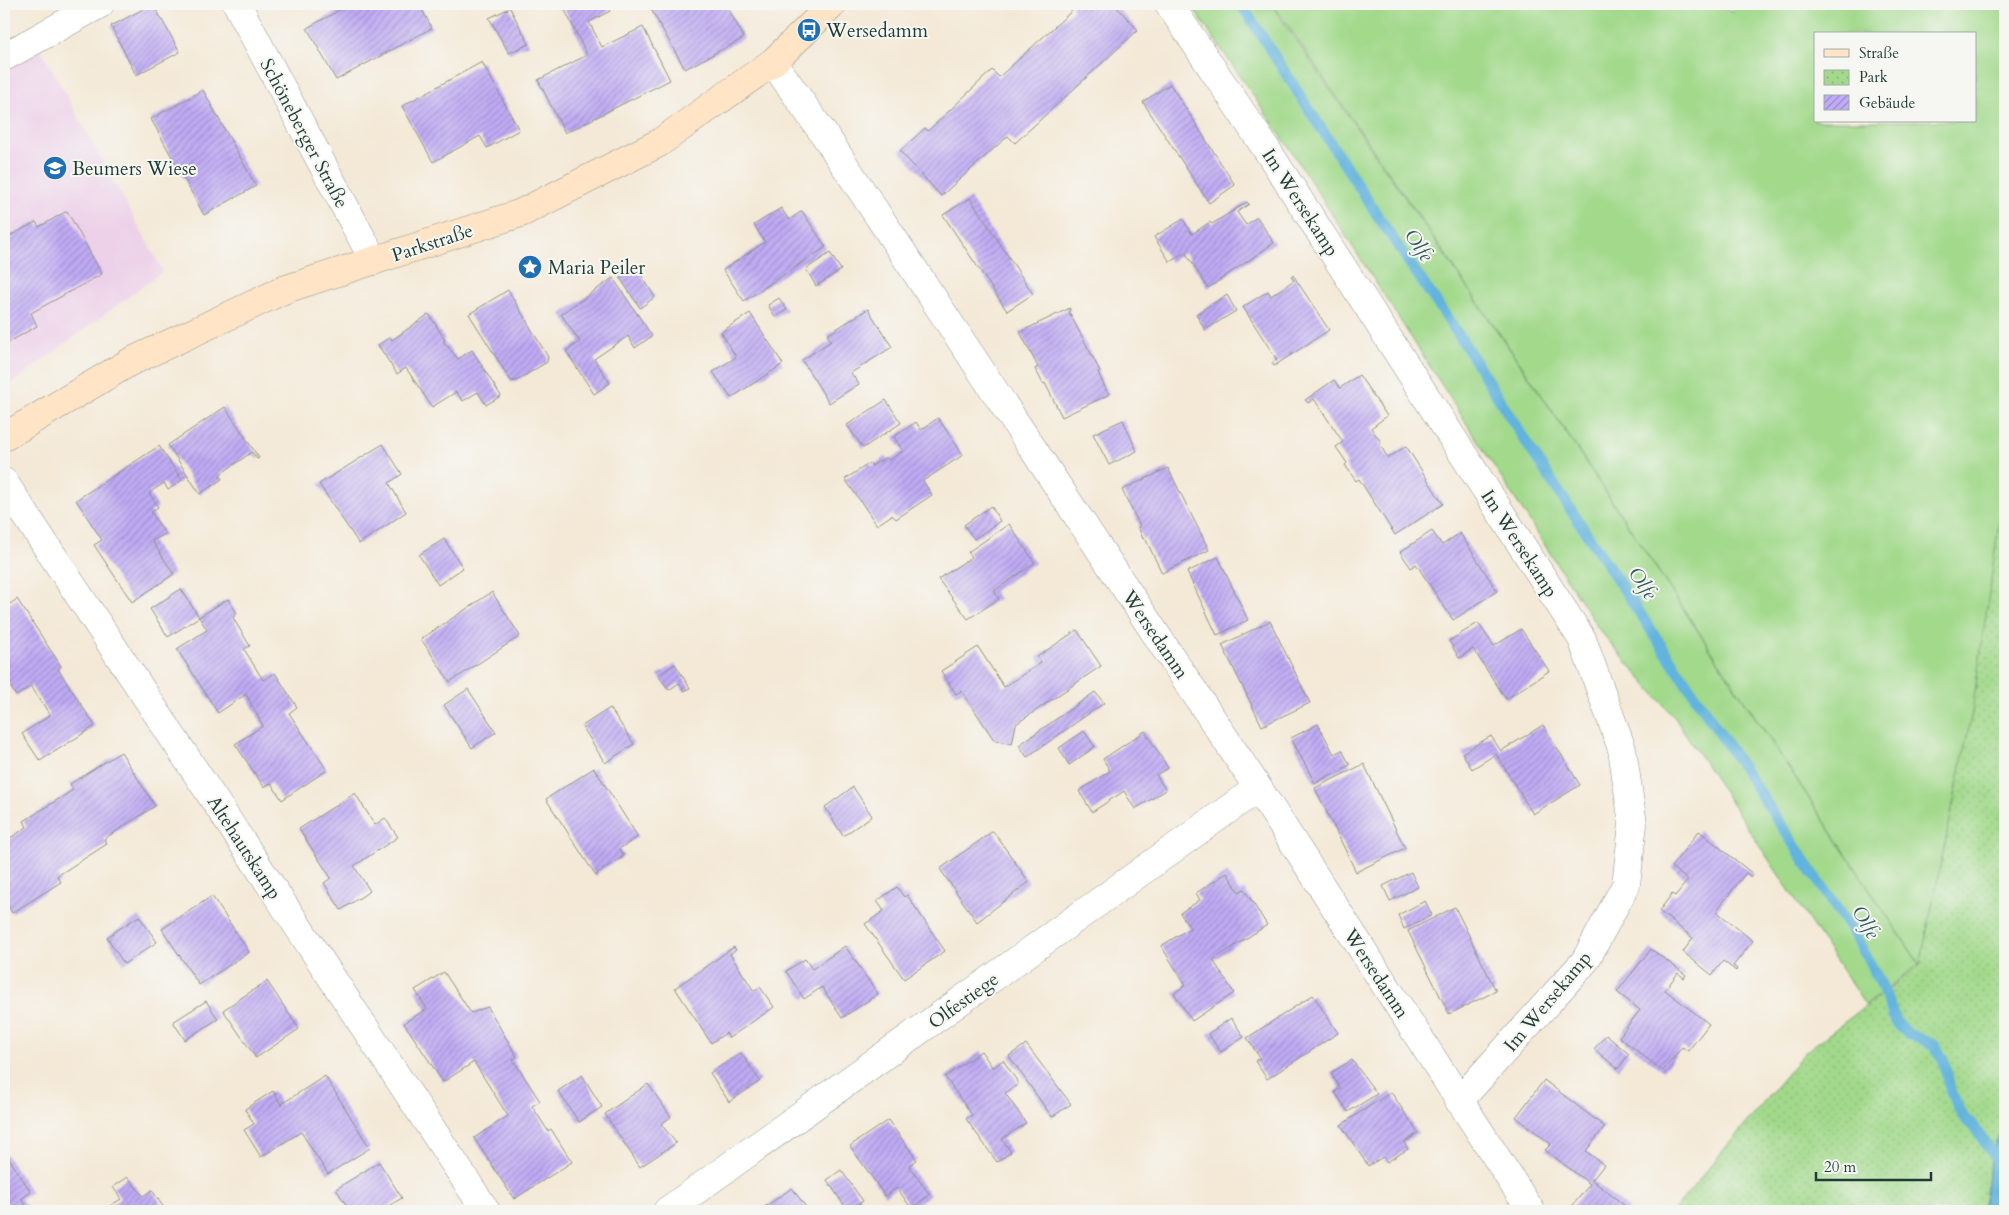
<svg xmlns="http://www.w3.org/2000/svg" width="2009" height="1215" font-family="Cardo,serif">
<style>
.built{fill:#edd1e9}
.green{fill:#a2d98b;stroke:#608b60;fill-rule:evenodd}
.park{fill:url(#park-dots);stroke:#608b60}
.water{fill:#62b3dd;stroke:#407888}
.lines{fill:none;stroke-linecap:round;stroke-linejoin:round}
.stream{stroke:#62b3dd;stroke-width:11}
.building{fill:url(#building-hatch)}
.street-casing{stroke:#8a9386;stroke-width:29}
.secondary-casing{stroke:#8a9386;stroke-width:29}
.street{stroke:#fff;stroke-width:28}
.secondary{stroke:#ffe4c6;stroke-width:28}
.labels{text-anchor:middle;stroke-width:4;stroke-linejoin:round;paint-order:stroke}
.poi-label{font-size:19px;fill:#1f3d34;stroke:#f6f6f2;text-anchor:start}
.street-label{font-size:19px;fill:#1f3d34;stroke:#f6f6f2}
.water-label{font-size:20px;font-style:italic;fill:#305a5e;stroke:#f6f6f2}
</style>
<defs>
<pattern id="park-dots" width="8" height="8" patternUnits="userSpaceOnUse" patternTransform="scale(1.25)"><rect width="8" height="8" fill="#a2d98b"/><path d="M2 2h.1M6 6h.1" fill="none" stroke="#8bbb79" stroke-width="1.8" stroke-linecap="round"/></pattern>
<pattern id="building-hatch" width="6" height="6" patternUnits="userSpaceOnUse" patternTransform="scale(1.25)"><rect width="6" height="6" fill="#c0abf5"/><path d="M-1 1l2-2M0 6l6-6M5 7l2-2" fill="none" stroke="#9b8cc7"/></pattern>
</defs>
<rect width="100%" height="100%" fill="#f6f6f2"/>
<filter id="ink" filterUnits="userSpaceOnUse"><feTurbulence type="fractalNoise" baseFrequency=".02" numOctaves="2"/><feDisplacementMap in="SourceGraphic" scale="10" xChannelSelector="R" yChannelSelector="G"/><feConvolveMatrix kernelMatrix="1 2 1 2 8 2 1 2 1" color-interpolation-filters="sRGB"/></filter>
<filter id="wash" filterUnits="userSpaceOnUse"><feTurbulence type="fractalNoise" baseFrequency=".0096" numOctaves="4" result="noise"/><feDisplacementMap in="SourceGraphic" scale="20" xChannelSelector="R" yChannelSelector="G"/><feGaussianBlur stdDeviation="1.12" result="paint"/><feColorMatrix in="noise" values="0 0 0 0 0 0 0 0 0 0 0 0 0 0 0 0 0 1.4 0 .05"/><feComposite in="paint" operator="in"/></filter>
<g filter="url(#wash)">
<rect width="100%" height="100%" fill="#f4e9d7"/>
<path class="built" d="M39 46 163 271 4 389V65Z"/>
<path class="green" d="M1190 4H1271L1533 383 1919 964 1865 1005 1675 718 1600 631 1288 146Z
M1273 4H1717L1732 12 1739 4H2005V481L1972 713 1920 965 1533 382ZM1815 34H1975V121H1815Z"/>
<path class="park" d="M2005 481V1120L1992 1153 1982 1211H1673L1805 1052 1920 965 1972 713Z"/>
<path class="water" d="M2005 1120V1211H1982L1992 1153Z"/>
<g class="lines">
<path class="stream" d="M1241 4 1383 224 1462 340 1531 450 1857 939 1882 986 1896 1022 1908 1034 1935 1045 1944 1062 1951 1093 1964 1118 1976 1129 1992 1153 2005 1178"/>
</g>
<g id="blocks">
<path class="building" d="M153 4 180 52 136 75 111 26Z
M351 4H419L432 28 336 80 307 28Z
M562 4H606L610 11 589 22 602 47 643 27 670 80 565 133 538 80 587 55Z
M648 4H673L676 10 687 4H726L744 38 685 69Z
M1075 4H1114L1138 30 1015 143 1008 136 941 196 900 151 925 128 928 131 992 70 999 77 1074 9 1072 7Z
M510 8 529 44 509 53 489 18Z
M482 62 519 130 487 148 480 136 433 162 402 106Z
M1170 84 1235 185 1209 203 1143 102Z
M203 90 256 186 204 215 151 119Z
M970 198 1033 294 1007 311 943 215Z
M1247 202 1249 204 1237 212 1246 225 1257 217 1274 243 1208 288 1185 252 1170 262 1154 237 1183 219 1192 234 1210 222 1212 224Z
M781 208 789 220 802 211 826 247 744 301 723 270 765 242 754 225Z
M67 211 102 274 31 313 37 326 4 345V239L36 222 39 227Z
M830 253 841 270 816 286 806 269Z
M637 268 655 297 640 308 620 278Z
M1293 275 1329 330 1274 366 1272 363 1277 360 1243 307 1268 291 1271 296 1294 280 1291 276Z
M613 278 652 336 635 348 628 336 594 359 610 383 594 394 566 351 580 342 561 314Z
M508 290 548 357 547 362 516 381H511L469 314Z
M1227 295 1236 311 1205 330 1196 314Z
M779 298 787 310 775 317 768 305Z
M1070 308 1069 312 1100 371 1098 372 1107 392 1110 394 1062 417 1045 383 1043 384 1039 376 1035 369 1038 367 1020 332Z
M868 309 892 347 851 373 859 384 829 403 802 360 831 341 827 335Z
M750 313 783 364 731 398 713 372 736 357 721 332Z
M429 314 445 340 443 341 458 359 472 350 501 396 486 405 478 392 463 401 456 392 432 407 406 368 397 374 378 345 390 337 392 340Z
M1359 375 1387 416 1371 428 1381 442 1379 443 1388 458 1406 446 1443 504 1395 535 1359 479 1356 481 1345 465 1347 463 1336 447 1343 442 1314 399 1308 403 1305 400 1334 380 1340 388Z
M886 400 901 423 863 448 847 425Z
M225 407 259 458 257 459 252 452 219 475 222 479 200 494 168 445Z
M938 418 963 455 923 481 932 495 896 519 892 515 877 525 845 479 870 463 872 466 886 457 889 460 903 451 894 437 916 422 921 430Z
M1123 420 1137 451 1109 465 1093 434Z
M383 444 402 474 389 483 406 512 359 544 319 484Z
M159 446 182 480 168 490 164 483 149 493 158 507 151 512 165 534 152 541 174 574 132 602 94 545 102 540 76 500Z
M1168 468 1209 550 1162 573 1145 538 1143 539 1138 527 1140 526 1122 490Z
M991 506 1000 521 974 539 964 525Z
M1009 524 1035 563 994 591 999 599 968 619 938 579 972 557 968 552Z
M1432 531 1442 545 1460 533 1497 591 1453 620 1416 564 1411 568 1400 552Z
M444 539 463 568 438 585 419 555Z
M1218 557 1248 620 1217 635 1187 572Z
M181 589 199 617 168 637 150 609Z
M492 592 520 636 450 682 421 639Z
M4 594 10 604 17 599 21 605 61 666 58 669 95 726 40 761 22 734 50 715 31 686 16 696 4 676Z
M228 599 237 613 233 618 250 646 244 649 263 680 275 673 297 707 289 713 327 770 282 800 271 783 264 787 235 744 263 726 246 694 218 713 177 649 207 630 199 617Z
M1270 621 1310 703 1262 726 1222 645Z
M1478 623 1494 646 1521 629 1549 671 1506 699 1473 649 1459 658 1449 641Z
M1077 630 1101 666 1016 724 1012 744 994 740 962 691 956 694 941 671 978 647 1004 687 1041 663 1037 657Z
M675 664 690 688 684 691 679 683 669 690 658 675Z
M468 689 496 732 472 748 444 705Z
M1095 692 1104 703 1027 757 1019 745Z
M610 708 634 744 605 763 582 726Z
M1318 724 1334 754 1342 750 1350 765 1315 783 1291 738Z
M1543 725 1580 785 1533 814 1496 754 1472 769 1462 753 1491 736 1501 751Z
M1084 731 1095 747 1069 765 1059 748Z
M1145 731 1168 768 1156 775 1166 790 1135 809 1124 791 1092 812 1079 791 1110 771 1103 759Z
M121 752 155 806 104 839 107 844 57 876 61 882 12 913 4 899V842L27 827 24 821 73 790 70 784Z
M1364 764 1405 848 1356 872 1315 788Z
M594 768 638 837 619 849 624 856 597 873 598 874 596 876 546 799Z
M853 787 872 816 843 836 825 807Z
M355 793 375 825 385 818 398 837 354 866 370 891 341 910 324 883 331 878 299 829Z
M993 831 1029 882 977 922 940 869Z
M1699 831 1753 874 1751 877 1746 873 1716 911 1753 941 1733 966 1737 969 1736 971 1723 961 1712 975 1683 952 1693 938 1659 911 1672 894 1675 896 1688 880 1671 867Z
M1411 872 1418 887 1390 901 1383 886Z
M1227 873 1239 892 1244 889 1267 925 1213 960 1234 993 1192 1021 1174 993 1186 985 1161 946 1190 928 1180 913 1200 900 1196 893Z
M897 887 904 897 907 895 945 951 904 979 865 924 884 911 877 901Z
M212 896 249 952 199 985 162 929Z
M1425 901 1432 915 1404 929 1398 915Z
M1455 907 1496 991 1449 1014 1408 931Z
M139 916 157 942 124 964 107 937Z
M845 946 878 994 842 1018 822 987 804 999 786 971 805 959 812 969Z
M734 947 736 950 730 954 754 991 760 987 774 1007 729 1038 726 1033 711 1043 675 988Z
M1651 949 1686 975 1684 978 1678 973 1665 990 1709 1024 1688 1051 1682 1047 1663 1071 1619 1037 1640 1010 1617 992Z
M444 972 471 1013 488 1007 517 1057 513 1060 540 1101 532 1106 548 1131 551 1129 572 1162 514 1199 474 1138 508 1116 474 1062 443 1082 404 1023 427 1009 415 990Z
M267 981 299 1029 256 1058 223 1010Z
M1313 995 1338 1033 1267 1079 1255 1061 1260 1058 1247 1038Z
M206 1001 218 1019 185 1040 173 1022Z
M1231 1018 1244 1037 1221 1052 1208 1034Z
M1606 1035 1629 1054 1618 1069 1594 1049Z
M1026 1044 1071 1104 1052 1117 1009 1056Z
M981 1051 993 1068 1003 1060 1019 1084 1005 1093 1026 1123 1002 1139 1011 1152 997 1162 966 1119 972 1115 945 1077Z
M741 1053 760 1081 729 1102 710 1073Z
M1352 1060 1377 1094 1348 1112 1335 1092 1340 1088 1331 1073Z
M582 1075 602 1107 579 1122 558 1091Z
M325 1076 370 1148 328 1174 301 1132 261 1157 244 1130 254 1124 245 1109 273 1091 282 1106 283 1103Z
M1544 1080 1605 1127 1586 1151 1604 1165 1592 1180 1629 1209 1627 1211 1569 1210 1590 1184 1545 1150 1551 1144 1516 1117Z
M648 1084 671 1117 661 1124 676 1143 640 1167 605 1114Z
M1391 1092 1418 1133 1404 1143 1408 1149 1387 1162 1383 1157 1368 1166 1341 1125Z
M888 1120 917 1160 909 1166 930 1195 911 1208 897 1188 885 1196 850 1146Z
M4 1151 31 1192 21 1199 30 1211H4Z
M379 1162 402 1198 380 1211H350L336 1189Z
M841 1170 863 1201 848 1211 827 1180Z
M128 1177 143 1196 152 1190 166 1211H111L108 1207 121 1199 113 1187Z
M792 1188 809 1211H759Z"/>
</g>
</g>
<g filter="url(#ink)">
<use href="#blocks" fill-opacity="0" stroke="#8a9386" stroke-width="1"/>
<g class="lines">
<g class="street-casing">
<path id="street" d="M237 4 374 261
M1169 4 1269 153 1582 639 1622 749 1633 824 1626 885 1585 961 1459 1101
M4 57 100 4
M773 62 828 140 1258 788 1531 1211
M4 482 486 1211
M667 1211 1258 788"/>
</g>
<g class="secondary-casing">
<path id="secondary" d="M4 437 130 362 286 289 521 213 659 143 773 62 833 4"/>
</g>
<use href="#street" class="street"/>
<use href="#secondary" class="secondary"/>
</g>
</g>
<defs>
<g id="bus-disc" transform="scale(1.25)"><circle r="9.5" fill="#1f6fb2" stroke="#f6f6f2"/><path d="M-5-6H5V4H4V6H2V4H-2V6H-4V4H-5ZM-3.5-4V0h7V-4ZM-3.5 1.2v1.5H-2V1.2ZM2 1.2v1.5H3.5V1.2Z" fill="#fff"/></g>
<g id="school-disc" transform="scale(1.25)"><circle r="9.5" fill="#1f6fb2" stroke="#f6f6f2"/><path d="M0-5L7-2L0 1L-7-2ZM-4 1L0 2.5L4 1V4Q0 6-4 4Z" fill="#fff"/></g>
<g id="sight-disc" transform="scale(1.25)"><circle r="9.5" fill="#1f6fb2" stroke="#f6f6f2"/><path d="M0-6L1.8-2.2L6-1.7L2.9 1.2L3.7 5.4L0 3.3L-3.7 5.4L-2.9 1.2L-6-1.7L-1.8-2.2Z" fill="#fff"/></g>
</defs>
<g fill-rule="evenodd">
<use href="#bus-disc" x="809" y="30"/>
<use href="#school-disc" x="55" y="168"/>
<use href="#sight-disc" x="530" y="267"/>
</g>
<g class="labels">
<g class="poi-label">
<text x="826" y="37">Wersedamm</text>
<text x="72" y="175">Beumers Wiese</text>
<text x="548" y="274">Maria Peiler</text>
</g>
<g class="street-label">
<text transform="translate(305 133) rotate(62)" y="7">Schöneberger Straße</text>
<text transform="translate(1301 202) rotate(57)" y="7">Im Wersekamp</text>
<text transform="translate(432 242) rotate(-18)" y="7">Parkstraße</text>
<text transform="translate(1520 543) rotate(57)" y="7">Im Wersekamp</text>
<text transform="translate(1156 634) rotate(56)" y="7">Wersedamm</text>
<text transform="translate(245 847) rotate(57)" y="7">Altehautskamp</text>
<text transform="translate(1377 973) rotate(57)" y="7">Wersedamm</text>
<text transform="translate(963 1000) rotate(-36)" y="7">Olfestiege</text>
<text transform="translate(1547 1001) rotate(-50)" y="7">Im Wersekamp</text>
</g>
<g class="water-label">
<text transform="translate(1419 245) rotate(55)" y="7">Olfe</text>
<text transform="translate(1643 583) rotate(56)" y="7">Olfe</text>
<text transform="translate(1866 922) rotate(59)" y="7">Olfe</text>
</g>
</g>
<rect width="2009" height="1215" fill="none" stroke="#f6f6f2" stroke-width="20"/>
<rect x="1814" y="32" width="162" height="90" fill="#f6f6f2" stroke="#a0aca6"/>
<rect x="1824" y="49" width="25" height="8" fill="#ffe4c6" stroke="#a0aca6"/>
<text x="1859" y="58" font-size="15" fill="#1f3d34">Straße</text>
<rect x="1824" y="70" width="25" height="15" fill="url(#park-dots)" stroke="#a0aca6"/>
<text x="1859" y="82" font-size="15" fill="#1f3d34">Park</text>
<rect x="1824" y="95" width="25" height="15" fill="url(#building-hatch)" stroke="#a0aca6"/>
<text x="1859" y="108" font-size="15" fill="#1f3d34">Gebäude</text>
<path d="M1816 1172v8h115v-8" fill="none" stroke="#1f3d34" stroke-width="2.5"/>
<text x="1824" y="1172" font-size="15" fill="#1f3d34" stroke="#f6f6f2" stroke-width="4" paint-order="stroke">20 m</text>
</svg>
